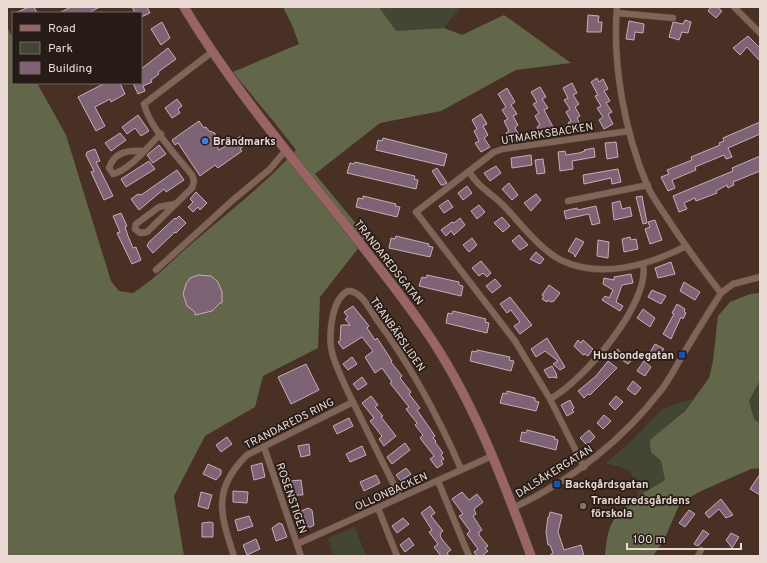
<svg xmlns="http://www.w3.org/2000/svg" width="767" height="563" font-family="Overpass,sans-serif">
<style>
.green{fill:#434632}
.forest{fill:#63674a}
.building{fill:#7d6373;stroke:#c9acbe}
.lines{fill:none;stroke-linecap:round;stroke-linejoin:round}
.street-casing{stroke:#634e44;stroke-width:7}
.secondary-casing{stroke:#634e44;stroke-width:10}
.street{stroke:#806457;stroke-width:6}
.secondary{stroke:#996464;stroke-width:9}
.shop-dot{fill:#3f7fe0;stroke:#261b16;stroke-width:1.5}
.transit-dot{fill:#1a4fb4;stroke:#261b16;stroke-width:1.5}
.education-dot{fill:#8d6e63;stroke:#261b16;stroke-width:1.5}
.labels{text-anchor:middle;stroke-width:3.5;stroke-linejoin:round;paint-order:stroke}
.street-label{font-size:11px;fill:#eadad3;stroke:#261b16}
.poi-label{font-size:11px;font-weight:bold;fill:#eadad3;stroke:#261b16;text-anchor:start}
</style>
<rect width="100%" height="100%" fill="#483024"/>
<path class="green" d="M379 7H461L444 28 396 31Z
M760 380V424L754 419 749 401Z
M693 399 651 452 661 461 666 480 638 496C632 469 632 470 606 463L627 445 661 410 672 405Z
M355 527 366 556H333L328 538Z"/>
<path class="forest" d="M283 7H379L396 31 444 28 462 35 504 15 571 63 516 70 441 111 380 123 315 174 367 237 320 297 318 348 263 376 255 407 205 436 174 496 184 556H7V27L13 38V83H37L66 135 111 281 119 291 133 293C158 277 174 258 196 240 230 211 266 183 296 150 276 123 254 99 233 72L299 44 292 25Z
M760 293V380L749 401 754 419 760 424V468L751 469 701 491 680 503 664 540 653 556H605C606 545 607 532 612 523 624 502 646 492 665 480L661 461 651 452 650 440 685 411 709 378 713 361 718 316 730 302 750 294Z"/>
<path class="building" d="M29 7H34L37 13H15Z
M71 7H100L88 13H59Z
M132 7H147L150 13 141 17V13H135Z
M711 7H717L722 11 716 18 708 11Z
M588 15 599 16 598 22H602L601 32H587Z
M685 20 691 22 688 33 682 32 679 40 669 37 673 22 683 24Z
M629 21 644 24 643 33 635 32 634 40 626 39Z
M162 22 170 38 161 45 151 29Z
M748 36 760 48V61L747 47 740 55 733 48Z
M168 48 176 59 158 72 159 74 151 80 152 82 143 86 145 91 138 94 133 83H141V69Z
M597 78 599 82 603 79 608 89 604 91 610 101 606 103 612 112 608 114 613 124 604 129 599 120 603 117 597 108 601 106 595 96 598 95 591 82Z
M105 83H120L125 94 111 102 110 99 95 107 105 126 96 131 78 97Z
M572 83 577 93 573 95 579 104 575 107 580 116 577 118 582 128 573 133 568 123 571 121 566 112 570 109 564 100 568 98 563 88Z
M540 87 546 97 542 99 548 108 544 110 553 127 550 129 551 132 542 137 537 127 540 125 535 116 539 113 533 104 537 102 531 92Z
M507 88 515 102 511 105 517 114 513 116 518 125 515 128 520 137 511 142 506 133 509 131 504 121 508 119 502 110 506 107 498 94Z
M177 99 182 106 178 109 180 113 172 118 165 108Z
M481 114 487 124 483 126 488 135 484 138 490 147 481 152 475 143 479 141 474 131 477 129 472 120Z
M138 115 149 131 141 136 135 128 127 134 122 127Z
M199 121 204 128 206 127 209 131 215 133V138L213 139 219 150 241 136 247 143 240 149 242 151 218 168 215 165 200 176 178 143 175 145 172 140Z
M760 122V134L728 148 732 157 726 159 724 155 695 167 696 170 672 180 675 188 668 191 661 177 669 174 667 170 692 160 691 157 720 145 719 143 724 141 723 138Z
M120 133 126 140 111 151 105 143Z
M383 138 447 154 444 166 376 150 378 140 382 141Z
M616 142 618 157 607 159 605 143Z
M159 145 166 154 153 163 147 155Z
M594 148 595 157 572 161 573 169 560 171 558 152 565 151 566 155 579 153 585 151 584 150Z
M95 149 100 161 96 162 113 196 104 200 91 172 94 171 86 155 87 152Z
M531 155 532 165 512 168 511 158Z
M760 156V171L733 182 734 185 728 188 727 185 716 191 717 193 696 201 695 198 684 203 687 209 679 212 673 196 733 171 732 168Z
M543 159 545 173 537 174 535 160Z
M149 161 155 169 126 187 121 179Z
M355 162 415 176 414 179 418 180 416 189 347 173 350 163 354 164Z
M496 166 501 173 490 181 484 173Z
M437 168 447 183 443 185H441L432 171Z
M618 169 621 182 612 184 611 178 584 184 583 175Z
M177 170 184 180 166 192 164 189 139 210 131 199 138 194 141 195Z
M509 183 518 195 512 200 502 189Z
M467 186 472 193 463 200 458 193Z
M196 192 207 203 200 210 198 207 193 212 188 207 193 202 190 199Z
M536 194 541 200 531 211 524 203Z
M363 196 396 204 395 206 400 207 397 217 356 207 358 198 363 199Z
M642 196 647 223 643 224 636 197Z
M448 200 453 207 444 213 439 206Z
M620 201 622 209 630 207 632 216 614 220 612 203Z
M479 205 485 212 477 219 471 211Z
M596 206 600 223 592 225 589 214 566 219 564 211 577 208 578 210Z
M121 213 127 226 125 227 128 236 133 248 136 247 141 260 132 264 117 233 120 232 113 216Z
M179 216 186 223 176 233 175 232 153 253 147 246 149 242 175 218 176 219Z
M502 217 510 226 503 232 494 223Z
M460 218 465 225 454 235 451 231 446 236 441 230 452 222 454 223Z
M655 220 662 240 650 244 645 229 650 227 648 222Z
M519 235 528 245 520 250 512 241Z
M396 236 429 244 428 246 433 247 430 257 389 248 391 238 395 239Z
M630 237 631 240 636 239 638 249 624 252 622 239Z
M472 238 477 245 469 252 463 245Z
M576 238 584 242 575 257 574 254 568 251Z
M598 240 609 242 608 258 597 256Z
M536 252 544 259 540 264 530 259Z
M481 261 491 273 487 277 483 273 479 276 472 268Z
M671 262 675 274 658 278 655 268Z
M631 274 633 283 622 285 616 302 623 306 620 311 602 300 605 296 609 298 613 290 603 284 604 278 614 280V277Z
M198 275 211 276 218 282 222 292V303H220L212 311 195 315V312L187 306 183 294 186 284 190 278Z
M427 275 459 282V285L463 286 461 296 419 286 422 277 426 278Z
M495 279 501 286 492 293 486 286Z
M684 282 700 292 695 300 680 291Z
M549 285 560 293 554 301 551 302 548 300 547 302 542 299 544 296 542 295Z
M652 290 666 296 661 304 648 297Z
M510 297 532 325 520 334 514 326 520 322 511 310 507 313 500 304Z
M677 304 685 309 684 312 686 313 683 319 681 317 671 339 663 334 674 314 672 313Z
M353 306 369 326 367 328 375 340 377 338 392 361 391 362 402 376 400 378 411 392 409 394 420 408 417 410 435 436 433 438 436 441 435 442 443 453 441 455 444 459 441 461 443 464 437 468 430 459 434 456 420 438 423 435 415 425 417 423 406 409 409 407 390 383 392 382 382 368 375 373 365 357 373 351 362 337 343 349 338 342 340 341 341 325H350L345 319 348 317 344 312Z
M643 309 655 318 650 327 637 318Z
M453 311 486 319 485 322 489 323 487 333 446 323 448 313 452 314Z
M547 338 565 367 560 370 553 364 558 361 545 351 536 357 531 349Z
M578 340 581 343 583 340 593 349 588 356 585 354 583 355 574 346Z
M655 344 664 349 658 357 650 352Z
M617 349 631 361 628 364 613 354Z
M477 350 510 357 509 360 514 361 511 371 470 361 472 351 477 352Z
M352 357 357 364 348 370 343 364Z
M608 361 617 368 590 395 588 394 584 398 578 391 596 376Z
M644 361 651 367 645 376 637 371Z
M306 364 319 390 291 404 278 377Z
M552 366 556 373 557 378 552 377 549 378 544 370Z
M362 377 367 384 358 390 353 384Z
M633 381 641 388 635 395 627 389Z
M507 391 535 398V401L539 402 536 411 500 403 503 393 507 394Z
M371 396 378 405 375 407 383 416 381 417 396 436 384 446 379 439 382 436 370 421 374 418 362 403Z
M616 396 623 402 615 410 609 404Z
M570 400 574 408 572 410 574 412 567 416 561 405Z
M604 415 611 421 603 429 597 423Z
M349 418 353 426 337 434 333 426Z
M527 430 555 437 554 439 558 440 556 450 520 441 522 432 526 433Z
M589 430 595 437 587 445 580 438Z
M227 437 232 444 221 452 216 445Z
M405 443 410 450 392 464 387 457Z
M309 444 310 455 301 457 298 446Z
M362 446 366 455 350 462 346 454Z
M262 463 265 477 254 480 251 466Z
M208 464 221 470V474L216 480 203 474Z
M406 468 411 474 401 481 396 475Z
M760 474V495L750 489Z
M376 475 380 483 364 491 360 482Z
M301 480 303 495H292L290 481Z
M233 491 248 492 247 503 233 502Z
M201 492 212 495 208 509 198 506Z
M462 492 469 500 477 494 483 502 474 509 476 514 473 516 482 530 479 532V535L488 546 485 548 488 551 482 556H477L474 552 478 549 467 534 470 531 459 516 463 514 452 499Z
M721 499 733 515 726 518 719 509 709 518 705 513Z
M430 506 435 513 431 516 443 531 440 534 441 538 451 550 447 553 449 556H441L434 547 438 544 429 532 432 530 421 513Z
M308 508 312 510 314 525 311 527 302 526 301 511Z
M689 510 695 514 685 527 679 523Z
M550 512 562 515 558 532 564 550 581 545 584 556H549L553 553 550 545H548L546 532 548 517H549Z
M249 516 253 526 238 531 235 520Z
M403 518 409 524 397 533 392 526Z
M210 522 213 523V537H202V523Z
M279 523 282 524 287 537 276 541 272 528Z
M703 530 709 534 698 546 694 544Z
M731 533 739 537 732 548 726 540Z
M409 538 414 545 405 552 400 545Z
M256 539 260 549 247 555 243 545Z"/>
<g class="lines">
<g class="street-casing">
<path id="street" d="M617 7C612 64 625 133 647 185 653 199 663 211 671 224 687 248 703 270 721 293
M734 7 760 33
M617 13 673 18
M143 151C128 150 114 152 109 168L113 174C131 169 147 147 161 134
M469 171C478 188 492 193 505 207 521 224 542 252 563 261 602 279 650 265 686 246
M568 201 648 185
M175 204 159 207 136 224 135 229 140 233 147 232 192 188 194 181 192 175C176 155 150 128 144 104L212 52
M156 270 233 200 270 169 286 150
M550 399C583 381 651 303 643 264
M264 447 301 556
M584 467 550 399 515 341 416 212 494 152 503 149 629 131
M438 481 469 556
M400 497C386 469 372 441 358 412 349 394 339 375 333 356 328 340 330 300 348 291 361 290 371 311 377 320 412 367 438 416 461 469
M378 508 397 556
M513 508C572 480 622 441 662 389 669 380 675 368 681 358 694 336 707 315 721 293L733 284 760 277
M297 544 492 456
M234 556C220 514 212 489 247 455L353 402
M698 556 701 550"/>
</g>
<g class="secondary-casing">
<path id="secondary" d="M184 7C253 122 347 218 424 328 472 397 502 477 531 556"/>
</g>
<use href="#street" class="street"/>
<use href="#secondary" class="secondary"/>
</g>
<circle class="shop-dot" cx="205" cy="141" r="4"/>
<g class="transit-dot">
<rect x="678" y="351" width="8" height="8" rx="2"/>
<rect x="553" y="480" width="8" height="8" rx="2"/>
</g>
<circle class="education-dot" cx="583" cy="506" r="4"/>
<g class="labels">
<g class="street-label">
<text transform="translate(547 133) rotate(-9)" y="4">UTMARKSBACKEN</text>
<text transform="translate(389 262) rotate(52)" y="4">TRANDAREDSGATAN</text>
<text transform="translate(398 334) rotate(55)" y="4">TRANBÄRSLIDEN</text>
<text transform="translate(289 423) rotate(-27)" y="4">TRANDAREDS RING</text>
<text transform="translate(554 471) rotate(-32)" y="4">DALSÅKERGATAN</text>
<text transform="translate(391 491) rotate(-24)" y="4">OLLONBACKEN</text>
<text transform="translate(292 498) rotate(71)" y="4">ROSENSTIGEN</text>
</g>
<g class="poi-label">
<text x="213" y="145">Brändmarks</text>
<text x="674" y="359" text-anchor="end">Husbondegatan</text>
<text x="565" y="488">Backgårdsgatan</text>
<text x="591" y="504">Trandaredsgårdens<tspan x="591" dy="13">förskola</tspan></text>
</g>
</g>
<rect width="767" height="563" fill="none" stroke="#eadad3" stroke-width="16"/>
<rect x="12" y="12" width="130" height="72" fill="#261b16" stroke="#746762"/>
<rect x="20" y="25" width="20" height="6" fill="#996464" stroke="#746762"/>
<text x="48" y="32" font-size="12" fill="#eadad3">Road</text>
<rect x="20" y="42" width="20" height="12" fill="#434632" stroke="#746762"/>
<text x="48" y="52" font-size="12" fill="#eadad3">Park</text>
<rect x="20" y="62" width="20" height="12" fill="#7d6373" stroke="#746762"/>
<text x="48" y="72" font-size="12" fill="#eadad3">Building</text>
<path d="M627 543v6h114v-6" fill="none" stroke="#eadad3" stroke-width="2"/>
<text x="633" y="543" font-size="12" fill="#eadad3" stroke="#261b16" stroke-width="3" paint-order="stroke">100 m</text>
</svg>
